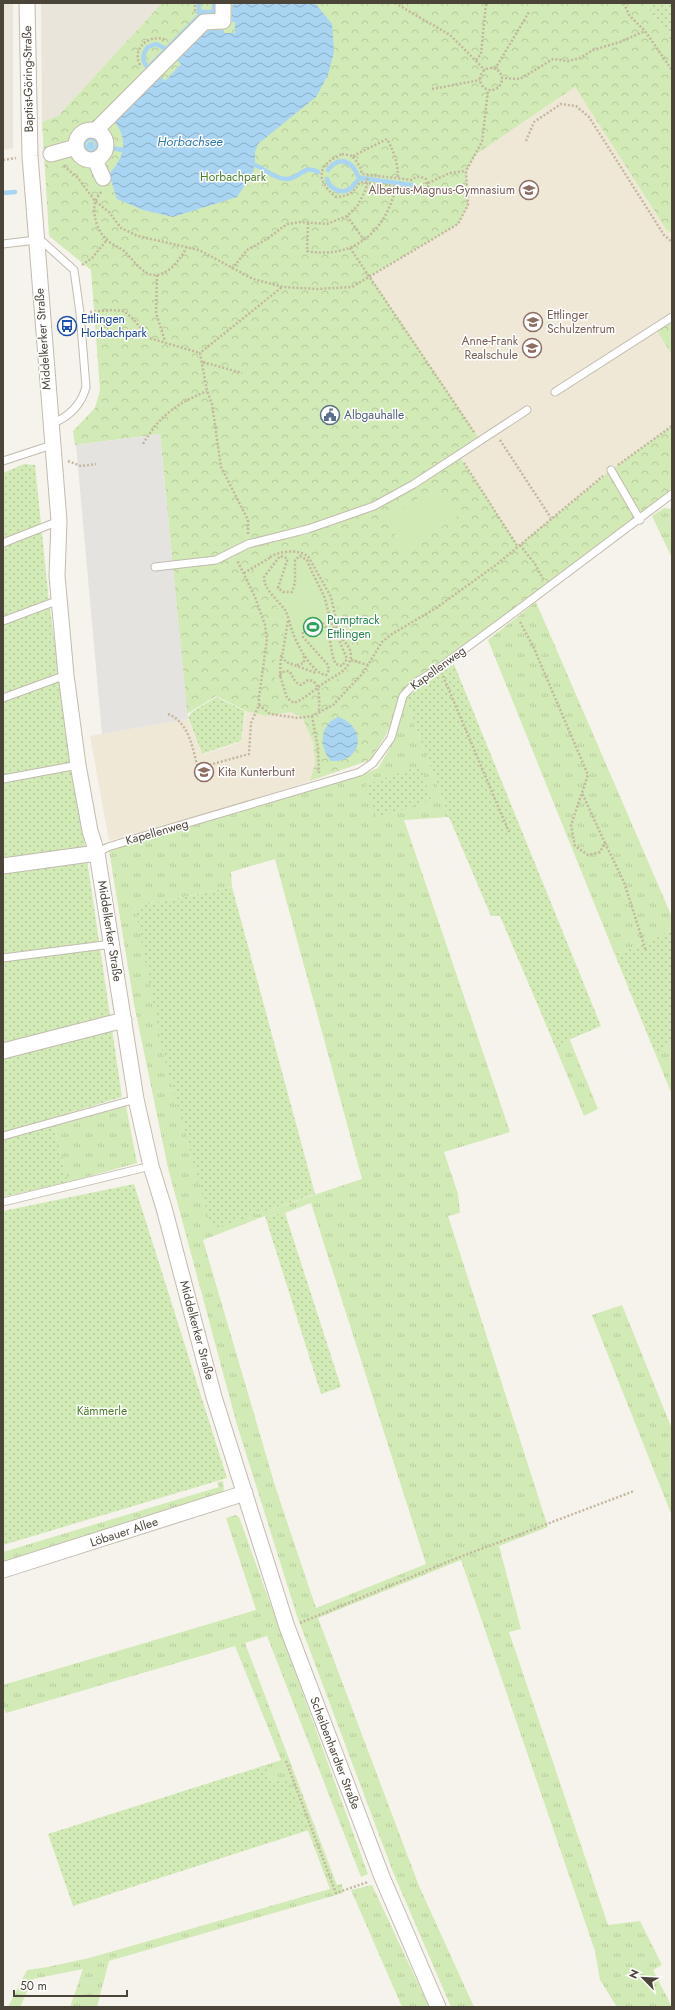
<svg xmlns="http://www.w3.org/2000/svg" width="675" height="2010" font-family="Jost,sans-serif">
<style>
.residential{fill:#eae5da}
.education{fill:#efe8d6}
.grass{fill:url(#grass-tufts);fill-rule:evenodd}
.park{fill:url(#park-crowns)}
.garden{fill:url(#garden-dots)}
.pitch{fill:#d2eab5}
.parking{fill:#e5e3e0}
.water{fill:url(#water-waves)}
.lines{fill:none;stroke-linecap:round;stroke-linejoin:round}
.stream{stroke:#a9d4f2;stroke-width:4.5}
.lane-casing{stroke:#c2bbae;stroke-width:9}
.street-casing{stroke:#c2bbae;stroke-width:17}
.path{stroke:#c4b79f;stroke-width:2.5;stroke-dasharray:2 2;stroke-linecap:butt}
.lane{stroke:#fff;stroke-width:7}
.street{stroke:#fff;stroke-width:15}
.labels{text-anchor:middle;stroke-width:3;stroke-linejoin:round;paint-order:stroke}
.street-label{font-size:12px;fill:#4b4439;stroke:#fff}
.park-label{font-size:12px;fill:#4a7f2a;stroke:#fff}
.education-label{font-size:12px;fill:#785e54;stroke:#fff;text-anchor:end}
.transit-label{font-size:12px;fill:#164399;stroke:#fff;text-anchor:start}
.service-label{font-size:12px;fill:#4e5e75;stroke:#fff;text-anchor:start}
.leisure-label{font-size:12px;fill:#27864d;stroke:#fff;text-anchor:start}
.water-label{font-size:13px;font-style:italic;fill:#2e7ab2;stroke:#fff}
</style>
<defs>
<pattern id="grass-tufts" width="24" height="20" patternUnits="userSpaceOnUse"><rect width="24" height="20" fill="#d2eab5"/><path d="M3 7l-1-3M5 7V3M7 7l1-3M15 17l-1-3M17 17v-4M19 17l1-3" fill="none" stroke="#b6ca9c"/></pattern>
<pattern id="park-crowns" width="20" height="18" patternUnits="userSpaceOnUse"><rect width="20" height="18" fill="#d2eab5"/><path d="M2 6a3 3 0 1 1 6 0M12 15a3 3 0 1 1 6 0" fill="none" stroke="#b6ca9c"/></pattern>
<pattern id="garden-dots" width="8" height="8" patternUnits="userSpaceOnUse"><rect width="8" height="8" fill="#d2eab5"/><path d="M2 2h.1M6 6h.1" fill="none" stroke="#b6ca9c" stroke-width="1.8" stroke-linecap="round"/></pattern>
<pattern id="water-waves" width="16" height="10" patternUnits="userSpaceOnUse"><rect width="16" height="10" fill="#a9d4f2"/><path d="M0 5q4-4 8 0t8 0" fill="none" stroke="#8caec5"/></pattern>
</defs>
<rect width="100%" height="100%" fill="#f6f3ec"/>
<path class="residential" d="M3 3H13V148L3 150Z
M41 3H162L58 116 42 122Z"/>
<path class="education" d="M575 87 666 229 672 234V317L655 328 672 355V426L611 470 518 547 459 454 370 276 458 224 468 205 466 171 475 155Z
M246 711 266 716 291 712 302 717 313 742 315 763 310 781 257 799 109 841 90 736 188 719 202 755 241 742Z"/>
<path class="grass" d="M664 508 672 509V558L652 516Z
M536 602 672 917V931L615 955 488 640Z
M405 698 449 817 404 820 510 1132 444 1152 458 1194 460 1213 448 1216 548 1527 499 1546 521 1629 509 1632 608 1925 640 1921 662 1965 653 1970 672 2007H617L600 1980 595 1951 461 1560 318 1618 419 1886 474 2007H451L393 1872 297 1616 237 1425 168 1168 134 1004 109 850 362 775 378 768 394 741ZM275 859 362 1179 212 1229 135 907 232 887 231 872ZM311 1203 426 1564 316 1608 276 1489 203 1240 265 1216 285 1213Z
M569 1038 598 1109 584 1116 555 1046Z
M672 1044V1095L655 1053Z
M126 1106 137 1163 68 1182 54 1126Z
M622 1305 672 1429V1516L592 1315Z
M223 1481 224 1493 3 1562V1552L219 1487 217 1482Z
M236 1515 239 1517 368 1874 361 1877 267 1636 245 1643 337 1885 342 1884 343 1893 109 1961 97 2007H70L83 1969 33 1979 20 2007H8L27 1970 48 1967 89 1958 330 1889 288 1778 271 1782 266 1765 281 1760 235 1646 6 1713 3 1706V1685L256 1610 226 1518Z
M372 1885 429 2007H402L351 1890Z"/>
<path class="park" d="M162 3H645L672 42V234L666 229 575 87 475 155 466 171 468 205 458 224 370 276 480 440 459 455 518 546 611 470 672 426V488L640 520 403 696 386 735 370 760 310 781 315 763 313 742 302 717 291 712 266 716 246 711 216 696 187 714 160 434 75 445 73 431 95 408 100 390 91 270 49 236 42 122 58 116Z
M672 317V355L655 328Z"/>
<path class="garden" d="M645 3H672V42Z
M24 464 35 465 49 602 122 1097 52 1118 68 1182 3 1197V473Z
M454 664 601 1026 555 1046 500 916H491L449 817 405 698Z
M216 697 245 711 241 741 202 754 188 717 192 712Z
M420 766 431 800 376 818 365 785Z
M232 887 315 1194 212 1230 163 1053 135 907Z
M672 931V1044L655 1053 615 955Z
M134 1184 227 1478 3 1545V1211Z
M285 1213 341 1387 321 1394 265 1216Z
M266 1765 271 1782 288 1778 309 1830 73 1906 48 1834Z"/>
<path class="pitch" d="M437 486 457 517 405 550 385 519Z
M279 549 303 551 309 555 334 593 344 637 348 640H351L356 656 345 675 329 684 296 707C276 705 273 677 275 660 277 647 285 637 284 624 282 602 255 592 254 572 254 559 268 553 279 549Z"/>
<path class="parking" d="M160 434 188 719 102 734 76 445Z"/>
<path class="water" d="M235 3H315L332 24 334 52 328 75 316 97 258 144 255 152V165L252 175 237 197 173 217 143 210 117 199 109 174C124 158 129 141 115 122L160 76 165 81 181 64 177 60 208 30H224V33H235V22H232V6Z
M339 717C368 728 362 763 331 761 319 748 319 723 339 717Z"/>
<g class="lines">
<path class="stream" d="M199 3V12H214V3
M166 49 156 44 148 47C142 54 142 61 148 68L203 12
M84 145a7 7 0 1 1 14 0a7 7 0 1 1-14 0Z
M90 144H92V147L89 146Z
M97 146 124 150
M255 165C266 169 274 179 287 179 301 178 303 164 318 172
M328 170C339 155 352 161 358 176L361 178 412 185
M327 179C330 189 342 196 352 187 355 184 356 180 361 178
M3 193 15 192"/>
<g class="lane-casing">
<path id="lane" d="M3 244 36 240 43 242 74 270 80 313 86 387C81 406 69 417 51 424
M555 392 672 317
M3 461 52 445
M611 470 640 520
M3 543 59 521
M155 567 216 560 248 544 308 529 374 506 414 484 527 410
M3 621 51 603 59 602
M3 698 66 675
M3 779 78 765
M97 853 108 847 137 838 360 772 373 763 391 738 403 696 415 683 439 668 515 612 672 494
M3 958 112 944
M3 1136 136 1099
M3 1202 151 1166"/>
</g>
<g class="street-casing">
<path id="street" d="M27 3 30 156 59 521 57 576 66 675 78 765 90 831 97 853 136 1099 151 1166 164 1208 214 1397 287 1627 382 1877 438 2007
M96 130 204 22 223 21V3
M76 145a15 15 0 1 1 30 0a15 15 0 1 1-30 0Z
M51 154 76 147
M95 160 103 178
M3 866 97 853
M3 1051 124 1020
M3 1570 245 1493"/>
</g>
<path class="path" d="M395 3 450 35 485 70
M624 3 629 15 645 31 672 70
M195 11V3
M476 60 481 54 486 3
M140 65C131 48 150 33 166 40
M480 79a11 11 0 1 1 22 0a11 11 0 1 1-22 0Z
M495 69 529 12
M501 78 520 79 553 59 568 61 580 58 593 50 620 42 645 31
M432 89 480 80
M526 141 534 122 561 104 576 106 589 117 664 235 672 242
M342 154 353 156 360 167 362 174 412 180C416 176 420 176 426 179L428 186 426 191 416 194 410 188 360 182C353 193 349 196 336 197 315 180 317 165 342 154Z
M353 156 387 139C394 152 398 163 398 179
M3 160 16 158
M64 166 78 178 95 201 109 212 121 228 138 236 199 250 253 279 283 287 317 289 352 287 458 224 468 205 466 171 482 142 488 90
M428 183 450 173 466 171
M101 192C99 195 96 199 95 202 92 215 98 233 108 241 113 245 119 247 124 251 132 258 138 269 149 274 166 280 182 258 187 246
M347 216 364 240
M308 223 307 251C354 260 387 230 396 186
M350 248 474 432
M82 265 92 258 107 240
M232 269 247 250 267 239 287 224 301 222 327 224 347 216 358 205 366 189 368 175
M157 275 156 313 165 341
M90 312 110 310 124 311 133 319 149 338 200 353
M203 362 242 373
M500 440 551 518
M143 444C160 415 176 404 207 391
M68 461 81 466 96 464
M464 463 518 547
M618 465 672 426
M248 534V520L221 467 212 404 207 391 200 353 282 287
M520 545 535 564 543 579
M270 557C280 551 297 549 308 556L331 597 336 619 337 635 347 659 342 666 336 664C329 653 332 629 322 623L312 625 303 632V637L328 665 329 670 326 675C313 674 297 645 293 633 290 626 289 617 285 610 278 600 264 590 264 577L280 556 287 558V561L278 588 283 592H292L295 583V560L300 556 307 560C312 574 320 586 325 599 328 609 329 619 334 629 339 638 351 644 351 656 351 660 348 666 345 669 340 674 333 677 327 681 316 688 306 698 294 703L287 698 280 675 282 672 289 671C294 677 293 682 301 685L308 680C322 680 319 703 319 713
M244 573 271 557
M288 621 282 657 286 662 316 673
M520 622 533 646 588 775 571 825 575 846 588 855 600 852 605 843 582 793
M351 660 368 665
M297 665 304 663V655
M443 676 509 832
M280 677 281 654
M259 705 270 714 298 718 312 716 333 705 363 673 382 642 392 634 436 608 496 565 603 476
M168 714C190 723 192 748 198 768L249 754 251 723 259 705V697L267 639 265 625 255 597 237 560
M312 716 318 748 319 773
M605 843 624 882 646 951
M300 1623 452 1560 634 1491
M286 1761 336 1893 368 1882"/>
<use href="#lane" class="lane"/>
<use href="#street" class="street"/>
</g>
<defs>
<g id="school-ring" transform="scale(1)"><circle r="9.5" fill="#fff" stroke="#8d6e63" stroke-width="1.5"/><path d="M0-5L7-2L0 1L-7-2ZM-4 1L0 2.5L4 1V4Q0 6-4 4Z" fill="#8d6e63"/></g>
<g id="bus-ring" transform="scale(1)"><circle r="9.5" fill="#fff" stroke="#1a4fb4" stroke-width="1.5"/><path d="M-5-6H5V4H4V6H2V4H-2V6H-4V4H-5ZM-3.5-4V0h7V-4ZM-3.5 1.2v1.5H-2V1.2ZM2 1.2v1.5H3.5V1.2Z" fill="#1a4fb4"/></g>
<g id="civic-ring" transform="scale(1)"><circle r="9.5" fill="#fff" stroke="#5c6f8a" stroke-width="1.5"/><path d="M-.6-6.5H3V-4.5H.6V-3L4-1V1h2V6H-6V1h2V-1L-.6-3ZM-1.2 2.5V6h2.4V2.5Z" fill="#5c6f8a"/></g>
<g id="stadium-ring" transform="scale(1)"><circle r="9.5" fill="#fff" stroke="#2e9e5b" stroke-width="1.5"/><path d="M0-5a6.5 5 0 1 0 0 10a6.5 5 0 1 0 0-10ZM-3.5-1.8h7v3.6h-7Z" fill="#2e9e5b"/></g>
</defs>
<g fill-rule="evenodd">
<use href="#school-ring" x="529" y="190"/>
<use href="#school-ring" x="533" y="322"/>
<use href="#bus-ring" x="67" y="326"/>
<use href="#school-ring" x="532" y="348"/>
<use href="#civic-ring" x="330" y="415"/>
<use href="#stadium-ring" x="313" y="627"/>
<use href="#school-ring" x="204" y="772"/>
</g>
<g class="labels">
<g class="street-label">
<text transform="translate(28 79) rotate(-91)" y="4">Baptist-Göring-Straße</text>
<text transform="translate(43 339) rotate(-94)" y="4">Middelkerker Straße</text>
<text transform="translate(438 668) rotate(-36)" y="4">Kapellenweg</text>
<text transform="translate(157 832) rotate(-16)" y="4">Kapellenweg</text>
<text transform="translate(110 931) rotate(81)" y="4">Middelkerker Straße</text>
<text transform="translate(197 1330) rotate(75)" y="4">Middelkerker Straße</text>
<text transform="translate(124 1532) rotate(-18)" y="4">Löbauer Allee</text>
<text transform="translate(335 1753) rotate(69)" y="4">Scheibenhardter Straße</text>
</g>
<g class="park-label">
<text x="233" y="181">Horbachpark</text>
<text x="102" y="1415">Kämmerle</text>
</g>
<g class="education-label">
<text x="515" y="194">Albertus-Magnus-Gymnasium</text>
<text x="547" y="319" text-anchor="start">Ettlinger<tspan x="547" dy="14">Schulzentrum</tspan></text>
<text x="518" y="345">Anne-Frank<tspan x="518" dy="14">Realschule</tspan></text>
<text x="218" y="776" text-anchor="start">Kita Kunterbunt</text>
</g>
<g class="transit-label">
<text x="81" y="323">Ettlingen<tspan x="81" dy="14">Horbachpark</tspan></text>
</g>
<g class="service-label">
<text x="344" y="419">Albgauhalle</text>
</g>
<g class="leisure-label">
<text x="327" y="624">Pumptrack<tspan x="327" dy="14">Ettlingen</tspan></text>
</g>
<g class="water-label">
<text x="190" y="146">Horbachsee</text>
</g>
</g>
<rect width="675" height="2010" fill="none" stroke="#4b4439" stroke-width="8"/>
<g transform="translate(643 1978) rotate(294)" stroke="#ffffff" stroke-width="3" paint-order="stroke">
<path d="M0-3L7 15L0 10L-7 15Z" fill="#4b4439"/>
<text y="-6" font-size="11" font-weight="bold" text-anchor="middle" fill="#4b4439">N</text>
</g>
<path d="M14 1990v6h113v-6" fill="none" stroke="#4b4439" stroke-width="2"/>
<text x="20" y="1990" font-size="12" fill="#4b4439" stroke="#ffffff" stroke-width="3" paint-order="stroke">50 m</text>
</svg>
